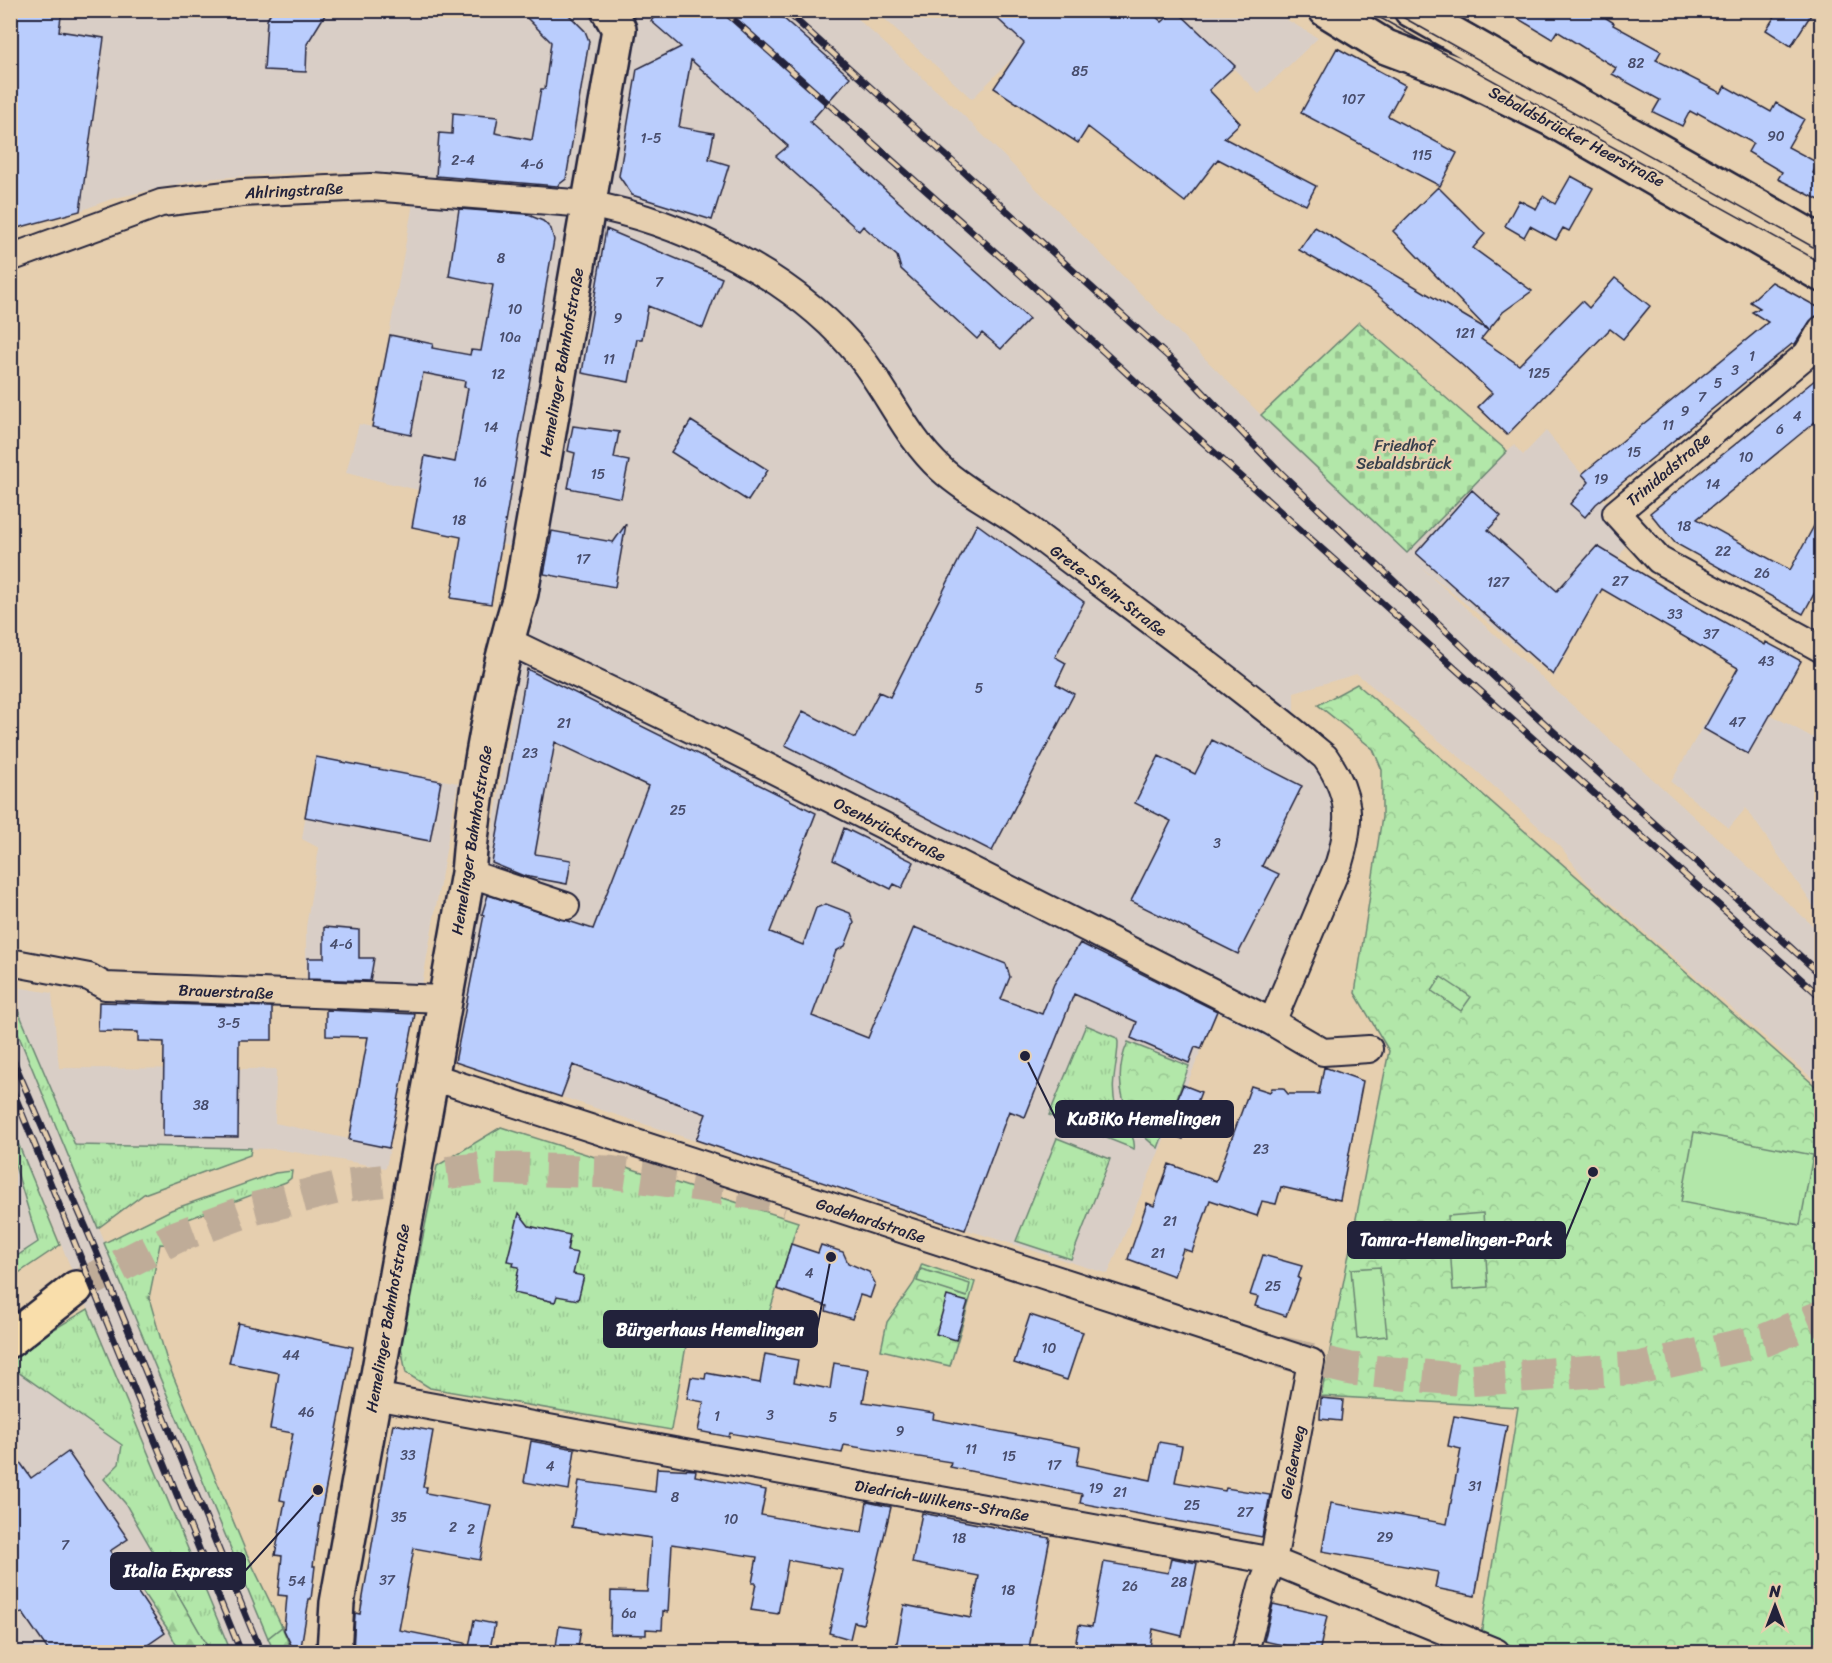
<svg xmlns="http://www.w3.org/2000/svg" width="1832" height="1663" font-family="Sriracha,sans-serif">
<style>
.built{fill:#d9cec6}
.grass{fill:url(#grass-tufts);stroke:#6a8472;stroke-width:1.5}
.forest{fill:url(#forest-firs);stroke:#6a8472;stroke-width:1.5}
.cemetery{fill:url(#cemetery-stones);stroke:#6a8472;stroke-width:1.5}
.park{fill:url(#park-crowns);stroke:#6a8472;stroke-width:1.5}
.pitch{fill:#b2e7a9;stroke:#6a8472;stroke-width:1.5}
.building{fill:#bacdfd;stroke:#22223b;stroke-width:1.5}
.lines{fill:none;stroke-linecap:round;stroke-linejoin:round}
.primary-tunnel{stroke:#bfac98;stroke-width:33;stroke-dasharray:33 16;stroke-linecap:butt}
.street-casing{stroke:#22223b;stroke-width:30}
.secondary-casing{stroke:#22223b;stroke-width:38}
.primary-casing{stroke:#22223b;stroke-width:38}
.street{stroke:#e6cfaf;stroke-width:26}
.secondary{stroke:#e6cfaf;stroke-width:33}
.primary{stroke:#f9deab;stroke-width:33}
.tram{stroke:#22223b;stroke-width:1.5}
.rail-casing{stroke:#22223b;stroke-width:7}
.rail{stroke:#e6cfaf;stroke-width:4.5;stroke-dasharray:14;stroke-linecap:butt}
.labels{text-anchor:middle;stroke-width:4.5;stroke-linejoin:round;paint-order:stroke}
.number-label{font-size:14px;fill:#484d6c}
.street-label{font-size:16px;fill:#22223b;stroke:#e6cfaf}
.park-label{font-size:16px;fill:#38404c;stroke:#e6cfaf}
.leader{fill:none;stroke:#22223b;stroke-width:2}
.callout-dot{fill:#22223b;stroke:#e6cfaf;stroke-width:2}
.callout{fill:#22223b;stroke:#22223b;stroke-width:2}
.callout-label{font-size:18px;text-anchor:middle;font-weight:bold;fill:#fff}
</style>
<defs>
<pattern id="grass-tufts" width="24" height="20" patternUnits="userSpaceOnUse" patternTransform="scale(1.5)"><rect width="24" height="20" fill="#b2e7a9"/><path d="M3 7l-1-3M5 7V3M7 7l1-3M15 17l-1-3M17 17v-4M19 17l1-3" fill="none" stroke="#99c692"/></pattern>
<pattern id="forest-firs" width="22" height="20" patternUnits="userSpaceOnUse" patternTransform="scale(1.5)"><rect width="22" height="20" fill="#b2e7a9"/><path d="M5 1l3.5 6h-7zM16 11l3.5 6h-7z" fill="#99c692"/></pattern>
<pattern id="cemetery-stones" width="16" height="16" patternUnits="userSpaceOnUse" patternTransform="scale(1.5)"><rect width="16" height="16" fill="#b2e7a9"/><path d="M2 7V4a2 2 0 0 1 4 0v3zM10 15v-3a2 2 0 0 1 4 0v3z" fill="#99c692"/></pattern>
<pattern id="park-crowns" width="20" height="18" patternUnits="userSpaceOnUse" patternTransform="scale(1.5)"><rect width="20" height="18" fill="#b2e7a9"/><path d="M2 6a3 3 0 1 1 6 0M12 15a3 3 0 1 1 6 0" fill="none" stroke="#99c692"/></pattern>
</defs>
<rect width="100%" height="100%" fill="#e6cfaf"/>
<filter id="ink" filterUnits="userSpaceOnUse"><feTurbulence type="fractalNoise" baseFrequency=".0167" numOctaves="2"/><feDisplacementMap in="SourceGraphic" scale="12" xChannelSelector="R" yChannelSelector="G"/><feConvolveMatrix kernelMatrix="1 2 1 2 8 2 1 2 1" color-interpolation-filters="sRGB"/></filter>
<g filter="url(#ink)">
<path class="built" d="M11 11H849L960 112 1261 415 1407 553 1507 451 1514 445 1523 455 1546 431 1632 534 1554 677 1420 566 1821 933V1086L1587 882 1561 847 1478 772 1357 674 1294 692V726L1353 816 1301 969 1268 1039 1217 1012 1108 1274 964 1229 455 1062 518 674 538 605 545 553 411 527 418 490 346 473 359 424 372 427 418 176 328 171 201 179 111 199 80 211Z
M876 11H1272L1318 38 1259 94 1234 69 1168 130 1019 52 972 99Z
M1724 689 1821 742V917L1746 808 1729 828 1671 782Z
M315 755 458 783 422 985 306 981V927L319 848 302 839Z
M10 986 52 993 59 1068 276 1069 275 1123 390 1148 386 1168 277 1149 75 1145 11 994Z
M10 1017 22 1042 274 1652H211L157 1558 169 1631 180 1652H11V1367L79 1415 144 1441 11 1126Z
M10 1152 38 1242 11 1260H10Z"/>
<path class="grass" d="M11 994 75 1145 251 1148 250 1155 144 1194 98 1228 11 1017Z
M1086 1025 1117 1038 1118 1042C1118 1065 1109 1084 1116 1107 1120 1121 1137 1135 1134 1149L1049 1115Z
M11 1126 60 1245 11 1278V1260L38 1242 11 1152Z
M501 1127 798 1222 761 1338 689 1329 671 1430 430 1388 406 1373 401 1347 437 1166Z
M1057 1138 1110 1159 1071 1259 1016 1241Z
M292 1171 291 1178 286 1182 175 1224 180 1239 178 1245 160 1244 149 1298 167 1361 246 1552 282 1627 268 1638 104 1243 171 1210 275 1173Z
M88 1309 231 1652H211L125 1503 104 1479 119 1464 122 1445 11 1367V1362L51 1331Z"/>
<path class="forest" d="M157 1558 211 1652H180L169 1631 131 1575Z
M282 1627 290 1646 303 1652H274L268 1638Z"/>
<path class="cemetery" d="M1359 322 1507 451 1407 553 1261 415Z"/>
<path class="park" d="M1357 684 1821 1091V1652H1529L1481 1634 1518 1407 1321 1396 1389 1051 1355 993 1382 817V770L1373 749 1318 705Z
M1128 1042 1189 1066 1158 1148C1123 1124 1111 1080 1128 1042Z
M922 1264 975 1282 950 1366 881 1350 887 1322 914 1283Z"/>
<path class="pitch" d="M1441 977 1471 997 1461 1011 1432 991Z
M1694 1132 1813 1155 1800 1225 1681 1202Z
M1483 1213 1488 1287 1453 1290 1448 1216Z
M1380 1267 1387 1336 1357 1339 1351 1269Z
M921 1269 970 1284 967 1297 917 1281Z"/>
<path class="building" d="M10 10H62L59 31 104 38 80 211 10 230Z
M272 10H328L307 44 306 72 264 70 267 20Z
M519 10H564L585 31 589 41 566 179 557 186 436 176 439 133 452 134 453 113 498 117 495 133 532 140 541 89H545L551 42Z
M660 10H774L850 77 810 122 1029 319 1001 349 982 333 977 339 901 269 897 256 863 226 859 231 776 156 788 146 691 60 679 127 714 133 709 159 729 165 712 220 632 195 619 176 637 69 681 47 651 21Z
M988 10H1148L1162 22 1176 10 1235 66 1209 90 1240 123 1224 138 1316 186 1306 205 1218 159 1185 202 1088 127 1078 143 994 88 1024 43Z
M1504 10H1594L1614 23 1613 25 1661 51 1656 60 1721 93 1725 86 1771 112 1776 103 1804 119 1788 147 1818 163 1813 173 1821 177V201L1778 179 1782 172 1748 152 1753 143 1698 113 1697 115 1690 111 1682 126 1653 112 1660 100 1612 74 1616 68 1557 31 1552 39Z
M1779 10H1814L1791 46 1766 30Z
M1337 48 1405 85 1388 116 1457 153 1440 186 1301 113Z
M1571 176 1593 188 1569 231 1563 228 1556 240 1530 226 1524 237 1505 226 1519 200 1536 209 1543 196 1555 204Z
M1438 187 1485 234 1473 248 1532 291 1503 312 1481 339 1519 365 1582 301 1589 308 1615 278 1650 306 1623 339 1610 329 1507 435 1478 407 1492 393 1461 364 1375 293 1299 250 1315 227 1488 330 1393 231Z
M459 209 526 214 543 221 551 229 554 240 491 604 451 598 461 537 412 527 425 456 455 462 468 388 464 387 465 381 423 373 411 435 372 427 390 335 433 344 432 348 470 355 471 350 481 351 493 285 449 276Z
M606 229 722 278 703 328 648 306 642 339H637L629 382 582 373Z
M1772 282 1821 309V314L1810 321 1795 344H1792L1596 504 1585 517 1570 504 1589 482 1582 474 1768 322 1752 312 1760 308 1750 302Z
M1821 375V417L1697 519 1790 570 1821 513V581L1803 614 1675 543 1650 513Z
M691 421 768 470 748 501 671 452Z
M573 426 619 432 614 458 629 461 621 498 568 488 575 453 568 451Z
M1472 490 1501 516 1488 530 1557 591 1597 546 1692 604 1765 645 1766 642 1801 661 1748 754 1704 729 1738 668 1602 589 1553 675 1416 553Z
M626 524 615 587 544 574 552 531 613 542 612 544Z
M977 524 1084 602 1055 657 1066 663 1056 684 1074 694 992 851 785 745 803 711 855 738 879 692 890 697Z
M527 669 816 813 770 932 803 945 816 908 826 904 850 913 854 923 845 946 836 951 812 1016 868 1038 914 927 1006 964 1010 977 1001 999 1042 1014 1054 984 1080 943 1217 1011 1201 1049 1195 1047 1189 1063 1131 1038 1137 1022 1074 994 1025 1117 1009 1111 965 1230 696 1140 706 1114 573 1065 561 1097 455 1062 484 915 482 914 488 895 593 929 648 786 555 742 535 854 571 860 567 884 524 876 492 863Z
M1212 740 1302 786 1262 866 1279 874 1238 954 1131 901 1171 821 1135 803 1159 756 1195 774Z
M316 757 441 781 430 841 305 817Z
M844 828 914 862 902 888 894 884 891 889 833 860Z
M324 927 359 930V958H374L370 981 308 979V958H324Z
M99 1002 272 1007V1040H239L238 1137 163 1136 164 1042 138 1041V1032L98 1031Z
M326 1010 415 1014 389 1148 349 1140 368 1037 326 1036Z
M1324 1067 1363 1081 1340 1200 1281 1187 1276 1204 1262 1201 1257 1216 1210 1200 1192 1252 1183 1249 1174 1276 1128 1259 1147 1203 1154 1206 1169 1164 1216 1181 1251 1086 1270 1092 1272 1088H1283L1288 1094H1319Z
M1183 1085 1201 1092 1183 1139 1164 1132Z
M519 1213 529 1226 570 1235 567 1251 578 1253 573 1274 584 1276 578 1300 557 1296 555 1302 514 1293 519 1267 513 1266 514 1262 507 1261Z
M791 1244 818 1253 821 1245 843 1252 848 1263 869 1272 875 1283 870 1298 860 1295 852 1319 826 1311 827 1306 777 1289Z
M1263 1255 1302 1266 1298 1278 1300 1279 1286 1316 1255 1306 1258 1297 1250 1295Z
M947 1296 968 1302 956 1340 936 1334Z
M1030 1315 1083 1332 1067 1380 1014 1363Z
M238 1323 353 1347 321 1513 313 1566H315L311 1599H309L300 1653H295L284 1630 287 1596 278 1595 282 1556 275 1555 285 1501 280 1500 293 1433 270 1429 279 1373 229 1363Z
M765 1354 798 1360 794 1382 830 1389 834 1363 869 1369 863 1402 934 1413 933 1419 1080 1447 1077 1465 1151 1480 1159 1442 1182 1446 1175 1482 1225 1491 1226 1488 1270 1495 1262 1537 1080 1503 1082 1494 950 1467 951 1462 844 1445 842 1453 730 1433 729 1437 698 1431 704 1402 687 1399 691 1377 705 1379 706 1373 760 1383Z
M1321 1398 1343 1400 1341 1421 1320 1419Z
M1454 1416 1507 1425 1475 1596 1435 1588 1438 1572 1322 1551 1331 1503 1447 1524 1461 1449 1448 1446Z
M393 1424 433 1431 423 1487H427L426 1493 491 1505 480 1560 414 1548 399 1630 465 1643 464 1653H353L355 1613 360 1614Z
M531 1441 575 1449 569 1490 524 1482Z
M10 1448 31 1478 68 1452 128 1539 110 1551 165 1633 136 1653H50L22 1612 10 1619Z
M657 1468 696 1470 695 1476 766 1490 761 1515 824 1526 862 1532 867 1502 891 1507 863 1624 854 1622 850 1639 829 1633 843 1570 788 1560 778 1614 751 1610 756 1583H752L757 1557 672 1544 668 1612 663 1611 662 1630 646 1629V1635L610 1634 611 1591 647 1592 651 1538 572 1527 579 1481 655 1492Z
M922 1513 1050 1538 1028 1653H895L904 1605 971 1618 979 1576 912 1563Z
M1171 1558 1197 1563 1182 1636 1153 1629 1149 1653H1109L1075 1646 1079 1625 1092 1627 1104 1562 1168 1573Z
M1273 1604 1327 1616 1319 1653 1264 1641Z
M474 1620 495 1624 489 1653H468Z
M559 1626 581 1629 577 1653H555Z"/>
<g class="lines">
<path class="primary-tunnel" d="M76 1288 176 1237 253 1209 348 1185 485 1168 609 1172 768 1195 788 1202
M1279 1352 1351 1369 1465 1380 1638 1368 1765 1340 1822 1316"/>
<g class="street-casing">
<path id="street" d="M10 258 161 203 242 193 371 187 587 204C685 222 799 279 861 358 889 394 907 438 941 469 967 493 1002 509 1030 530 1128 605 1230 678 1325 757 1351 794 1352 821 1339 863L1272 1022 1323 1052 1369 1049
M1822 329 1807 354 1616 513 1659 560 1822 649
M506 640 734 750 1272 1022
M468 873 566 906
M10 962 89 977 105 986 444 999
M430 1076 1311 1362 1273 1561 1262 1586 1245 1652
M374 1396 1273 1561 1496 1652"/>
</g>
<g class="secondary-casing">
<path id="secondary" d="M1326 10 1386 47 1466 77 1551 119 1822 275
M1411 10 1822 243
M334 1652 337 1603 468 873C475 782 494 680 521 593L619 29 608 10"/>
</g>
<g class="primary-casing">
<path id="primary" d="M10 1340 76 1288"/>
</g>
<use href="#street" class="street"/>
<use href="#secondary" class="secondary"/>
<use href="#primary" class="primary"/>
<path class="tram" d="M1366 10 1822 263
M1390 10 1822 252"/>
<g class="rail-casing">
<path id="rail" d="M723 10 1020 274 1147 392 1822 998
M785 10 1173 361 1281 473 1509 691 1822 976
M10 1053 93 1244 261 1652
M10 1084 241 1652"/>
</g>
<use href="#rail" class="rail"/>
</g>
</g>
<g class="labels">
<g class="number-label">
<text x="1636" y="68">82</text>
<text x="1080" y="76">85</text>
<text x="1353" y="104">107</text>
<text x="1776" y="141">90</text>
<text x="651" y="143">1-5</text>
<text x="1422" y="160">115</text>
<text x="463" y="165">2-4</text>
<text x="532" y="169">4-6</text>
<text x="501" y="263">8</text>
<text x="659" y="287">7</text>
<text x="515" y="314">10</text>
<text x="618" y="323">9</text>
<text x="1465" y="338">121</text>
<text x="510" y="342">10a</text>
<text x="1752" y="361">1</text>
<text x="609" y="364">11</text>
<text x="1735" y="375">3</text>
<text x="1539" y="378">125</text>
<text x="498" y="379">12</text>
<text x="1718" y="388">5</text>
<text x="1702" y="402">7</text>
<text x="1685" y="416">9</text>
<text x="1797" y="421">4</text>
<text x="1668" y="430">11</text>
<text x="491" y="432">14</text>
<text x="1780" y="434">6</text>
<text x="1634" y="457">15</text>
<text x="1746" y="462">10</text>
<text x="598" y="479">15</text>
<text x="1601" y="484">19</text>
<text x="480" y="487">16</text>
<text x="1713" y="489">14</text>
<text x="459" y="525">18</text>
<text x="1684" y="531">18</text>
<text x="1723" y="556">22</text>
<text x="583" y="564">17</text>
<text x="1762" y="578">26</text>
<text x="1620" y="586">27</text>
<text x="1498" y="587">127</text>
<text x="1675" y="619">33</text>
<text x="1711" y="639">37</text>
<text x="1766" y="666">43</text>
<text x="979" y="693">5</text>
<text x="1737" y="727">47</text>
<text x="564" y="728">21</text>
<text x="530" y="758">23</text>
<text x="678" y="815">25</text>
<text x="1217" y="848">3</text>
<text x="341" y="949">4-6</text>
<text x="229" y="1028">3-5</text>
<text x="201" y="1110">38</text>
<text x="1261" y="1154">23</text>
<text x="1170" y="1226">21</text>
<text x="1158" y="1258">21</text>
<text x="809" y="1278">4</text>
<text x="1273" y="1291">25</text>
<text x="1049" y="1353">10</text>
<text x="291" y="1360">44</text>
<text x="306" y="1417">46</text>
<text x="770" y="1420">3</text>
<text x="717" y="1421">1</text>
<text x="833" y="1422">5</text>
<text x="900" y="1436">9</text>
<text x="971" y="1454">11</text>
<text x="408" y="1460">33</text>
<text x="1009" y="1461">15</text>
<text x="1054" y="1470">17</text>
<text x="550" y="1471">4</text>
<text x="1475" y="1491">31</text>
<text x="1096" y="1493">19</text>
<text x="1120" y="1497">21</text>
<text x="675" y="1502">8</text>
<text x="1192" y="1510">25</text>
<text x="1245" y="1517">27</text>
<text x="399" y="1522">35</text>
<text x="731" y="1524">10</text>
<text x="453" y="1532">2</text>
<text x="471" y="1534">2</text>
<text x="1385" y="1542">29</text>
<text x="959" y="1543">18</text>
<text x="65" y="1550">7</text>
<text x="387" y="1585">37</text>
<text x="297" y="1586">54</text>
<text x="1179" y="1587">28</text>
<text x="1130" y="1591">26</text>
<text x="1008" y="1595">18</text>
<text x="629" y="1618">6a</text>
</g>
<g class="street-label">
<text transform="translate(1577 136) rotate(28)" y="6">Sebaldsbrücker Heerstraße</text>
<text transform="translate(294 190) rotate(-3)" y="6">Ahlringstraße</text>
<text transform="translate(561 362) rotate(-80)" y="6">Hemelinger Bahnhofstraße</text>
<text transform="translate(1668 469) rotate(-40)" y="6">Trinidadstraße</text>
<text transform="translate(1109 590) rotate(37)" y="6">Grete-Stein-Straße</text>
<text transform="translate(890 829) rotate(27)" y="6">Osenbrückstraße</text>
<text transform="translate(471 840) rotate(-81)" y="6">Hemelinger Bahnhofstraße</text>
<text transform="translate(226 991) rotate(2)" y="6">Brauerstraße</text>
<text transform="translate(871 1220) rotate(18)" y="6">Godehardstraße</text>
<text transform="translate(387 1318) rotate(-80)" y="6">Hemelinger Bahnhofstraße</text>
<text transform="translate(1292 1462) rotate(-79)" y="6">Gießerweg</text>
<text transform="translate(942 1500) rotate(10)" y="6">Diedrich-Wilkens-Straße</text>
</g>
<g class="park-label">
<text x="1404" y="451">Friedhof<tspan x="1404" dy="18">Sebaldsbrück</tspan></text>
</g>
</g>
<path class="leader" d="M1025 1056L1056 1119M1593 1172L1565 1240M831 1257L817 1329M318 1490L245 1571"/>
<g class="callout-dot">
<circle cx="1025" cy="1056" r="6"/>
<circle cx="1593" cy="1172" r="6"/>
<circle cx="831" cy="1257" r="6"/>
<circle cx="318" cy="1490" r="6"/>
</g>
<g class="callout">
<rect x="1056" y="1101" width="177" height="36" rx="6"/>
<rect x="1348" y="1222" width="217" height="36" rx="6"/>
<rect x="604" y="1311" width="213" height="36" rx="6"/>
<rect x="111" y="1553" width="134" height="36" rx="6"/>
</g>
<g class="callout-label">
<text x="1144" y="1125">KuBiKo Hemelingen</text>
<text x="1456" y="1246">Tamra-Hemelingen-Park</text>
<text x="710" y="1336">Bürgerhaus Hemelingen</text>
<text x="178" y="1577">Italia Express</text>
</g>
<rect width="1832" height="1663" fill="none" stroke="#e6cfaf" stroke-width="36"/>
<rect x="18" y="18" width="1796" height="1627" fill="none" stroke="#22223b" stroke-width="2" filter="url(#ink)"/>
<g transform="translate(1775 1606)" stroke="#e6cfaf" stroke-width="4.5" paint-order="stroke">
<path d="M0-4.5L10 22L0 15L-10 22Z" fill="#22223b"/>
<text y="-9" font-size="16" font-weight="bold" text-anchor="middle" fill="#22223b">N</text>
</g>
</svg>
